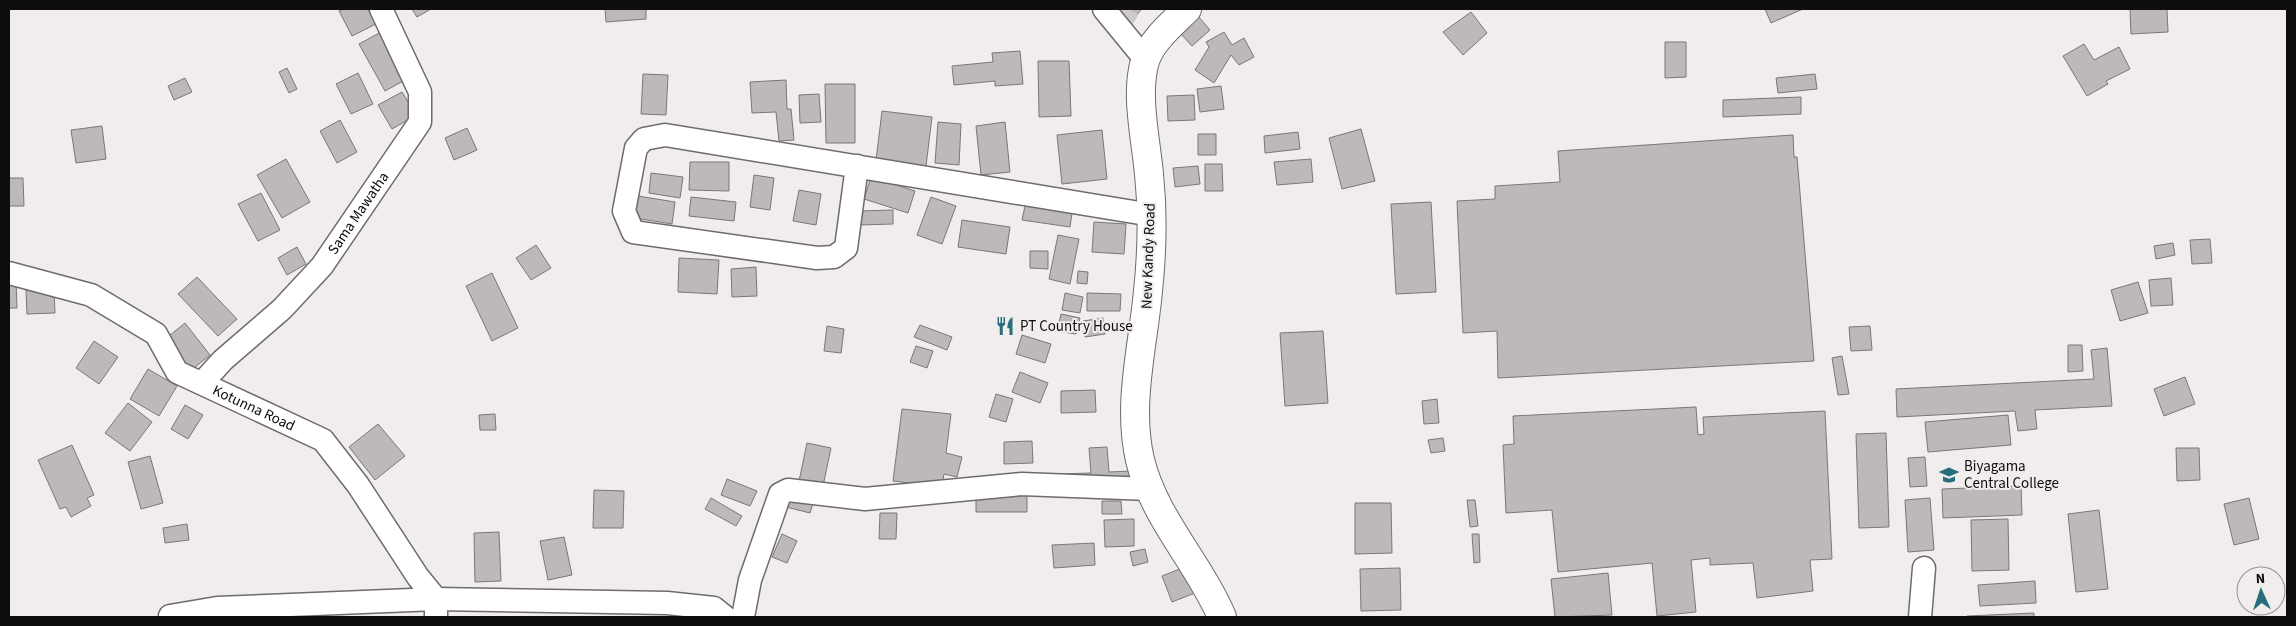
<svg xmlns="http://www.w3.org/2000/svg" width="2296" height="626" font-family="'Source Sans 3',sans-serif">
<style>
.building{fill:#bcb8bb;stroke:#7a7779}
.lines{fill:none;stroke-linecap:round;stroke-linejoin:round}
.minor-tunnel{stroke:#cfcbcb;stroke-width:22;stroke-dasharray:22 11;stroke-linecap:butt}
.minor-casing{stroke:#6f6b6c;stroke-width:25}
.major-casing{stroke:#6f6b6c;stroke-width:30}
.minor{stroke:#fff;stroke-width:22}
.major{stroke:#fff;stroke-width:28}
.labels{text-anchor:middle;stroke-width:4;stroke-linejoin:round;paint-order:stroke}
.street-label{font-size:15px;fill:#0e0d0d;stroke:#f1eded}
.poi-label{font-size:15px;fill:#0e0d0d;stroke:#f1eded;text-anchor:start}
</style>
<rect width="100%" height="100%" fill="#f1eded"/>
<path class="building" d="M344 9H368L376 24 352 36 339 11Z
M412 9H431L417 17Z
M605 9H646V19L606 22Z
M1111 9H1142L1129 23Z
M1765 9H1803L1771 23Z
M2130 9H2167L2168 32 2131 34Z
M1471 12 1487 33 1463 55 1443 32Z
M1198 16 1210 30 1192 46 1180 33Z
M381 32 407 79 385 91 359 44Z
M1224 32 1232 45 1244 38 1254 57 1239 65 1231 55 1214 83 1195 70 1209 47 1206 42Z
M1665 42H1686V77L1665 78Z
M2084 44 2094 60 2119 47 2130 69 2106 81 2108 84 2087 96 2063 56Z
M1020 51 1023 84 995 86V81L954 85 952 66 993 62 992 53Z
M1038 61H1069L1071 116 1039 117Z
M287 68 297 89 289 93 279 72Z
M358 73 373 104 351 114 336 84Z
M643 74 668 75 666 115 641 114Z
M1815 74 1817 89 1778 93 1776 78Z
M185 78 192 92 174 100 168 86Z
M786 80 787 109H791L794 140 779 141 776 112 752 113 750 82Z
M825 84H855V143H826Z
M1221 86 1224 109 1200 112 1197 89Z
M402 92 416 115 392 129 378 105Z
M819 94 821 122 800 123 799 95Z
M1194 95 1195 120 1168 121 1167 96Z
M1801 97V114L1723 117V100Z
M882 111 932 117 926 166 876 160Z
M340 120 357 152 337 163 320 131Z
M938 122 961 124 959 165 935 163Z
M1005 122 1010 172 981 175 976 126Z
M102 126 106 159 76 163 71 130Z
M467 128 477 150 454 160 445 138Z
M1361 129 1375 181 1342 189 1329 138Z
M1102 130 1107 179 1062 184 1057 135Z
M1298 132 1300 149 1265 153 1264 136Z
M1198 134H1216V155H1198Z
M1793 135 1794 157H1797L1814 361 1498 378 1497 331 1463 333 1457 201 1495 199V186L1560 182 1558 151Z
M286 159 310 202 282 218 257 175Z
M1311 159 1313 182 1277 185 1274 162Z
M690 162H729V191L689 190Z
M1205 164H1222L1223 191H1205Z
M1198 166 1200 184 1175 187 1173 168Z
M651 173 683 177 680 198 649 193Z
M754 175 774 178 770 210 750 207Z
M871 177 915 191 908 213 864 199Z
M9 178H23L24 206H9Z
M799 190 821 194 816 225 793 221Z
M261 193 280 230 258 241 238 204Z
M638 196 675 202 672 224 635 218Z
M691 197 736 202 734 221 689 216Z
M931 197 956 206 942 244 917 235Z
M1431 202 1436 292 1396 294 1391 204Z
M1025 206 1072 213 1070 227 1022 220Z
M893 210V224L860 225V211Z
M962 220 1010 227 1006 254 958 247Z
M1094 222 1126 224 1124 254 1092 252Z
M1058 235 1079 239 1070 284 1049 279Z
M2210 239 2212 263 2192 264 2190 240Z
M2173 243 2175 255 2156 259 2154 246Z
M536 245 551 268 531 280 516 258Z
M297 247 306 264 287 275 278 258Z
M1030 251H1048V269L1030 268Z
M679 258 719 260 717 294 678 292Z
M756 267 757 296 732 297 731 269Z
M1078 271 1088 272 1087 284 1077 283Z
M492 273 518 328 492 341 466 286Z
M197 277 237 319 218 336 178 294Z
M2171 278 2173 305 2151 306 2149 280Z
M9 280H16L17 308H9Z
M2138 282 2148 313 2120 321 2111 290Z
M54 289 55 313 27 314 26 290Z
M1065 293 1083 297 1080 313 1062 310Z
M1087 293 1121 294 1120 311H1087Z
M1061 314 1080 318 1076 334 1057 331Z
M1103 318 1105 334 1085 337 1083 321Z
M185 323 210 355 189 372 164 340Z
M920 325 952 337 947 350 914 337Z
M827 326 844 329 841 353 824 351Z
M1870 326 1872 350 1851 351 1849 327Z
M1323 331 1328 403 1285 406 1280 333Z
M1022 335 1051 344 1045 363 1016 354Z
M94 341 118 357 99 384 76 368Z
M2068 345H2082L2083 371 2068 372Z
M916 346 933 351 927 368 910 362Z
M2107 348 2112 406 2035 410 2037 429 2018 431 2015 411 1897 417 1896 389 2094 379 2091 350Z
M1842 356 1849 394 1838 395 1832 358Z
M148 369 177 386 159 416 130 399Z
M1020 372 1048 383 1040 403 1012 392Z
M2185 377 2195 404 2164 416 2154 389Z
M1095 390 1096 412 1061 413V391Z
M996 394 1013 399 1006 422 989 417Z
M1437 399 1439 423 1424 424 1422 401Z
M128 403 152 422 130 451 105 433Z
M185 405 203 415 188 439 171 429Z
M1696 407 1698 435 1704 434 1703 417 1825 411 1832 559 1810 560 1813 591 1757 598 1753 563 1710 565V558L1691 560 1696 612 1657 616 1652 563 1558 572 1552 510 1506 513 1503 445 1514 444 1513 416Z
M902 409 951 414 946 453 962 457 957 477 944 474 942 487 893 481Z
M495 414 496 430H480L479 415Z
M2008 415 2011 445 1928 452 1925 422Z
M378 424 405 456 375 480 349 447Z
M1886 433 1889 527 1859 528 1856 434Z
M1443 438 1445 451 1431 453 1428 440Z
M1032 441 1033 463 1004 464V442Z
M807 443 831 448 822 491 798 486Z
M72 445 94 495 87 498 91 506 71 517 66 507 60 509 38 460Z
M1107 447 1109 472 1132 471V487L1060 489 1059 474 1091 473 1089 448Z
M2176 448H2199L2200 480 2177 481Z
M150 456 163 503 141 509 128 462Z
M1925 457 1927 486 1910 487 1908 458Z
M727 479 757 491 750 506 721 495Z
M2021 486 2022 515 1943 518 1942 489Z
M594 490 624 491 623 528H593Z
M976 490 1027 491V512H976Z
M785 493 814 500 810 513 782 506Z
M711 498 742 516 736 526 705 509Z
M1930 498 1934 550 1908 552 1905 500Z
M2249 498 2259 539 2234 545 2224 504Z
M1467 500H1475L1478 526 1470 527Z
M1102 501H1121L1122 514H1102Z
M1355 503H1391L1392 553 1355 554Z
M2099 510 2108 589 2076 592 2068 514Z
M880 513H897L896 539H879Z
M1134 519V546L1105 547 1104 520Z
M2008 519 2009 570 1972 571 1971 520Z
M187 524 189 540 165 543 163 528Z
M499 532 501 581 475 582 474 533Z
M782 534 797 541 787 563 772 557Z
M1472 534H1479L1480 562 1474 563Z
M564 537 572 575 548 580 540 541Z
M1094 543 1095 565 1054 568 1052 545Z
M1145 549 1148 562 1133 566 1130 552Z
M1185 567 1195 593 1172 602 1162 576Z
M1400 568 1401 610 1361 611 1360 569Z
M1608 573 1612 615 1555 617 1551 579Z
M2035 581 2036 603 1980 606 1978 585Z
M2034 613V617H1968L1967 616Z"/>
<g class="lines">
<path class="minor-tunnel" d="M1123 19 1129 9"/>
<g class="minor-casing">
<g id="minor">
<path d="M1104 9 1145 59"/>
<path d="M857 166 846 248 834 257 817 258 633 232 624 211 636 148 644 139 665 135 1152 215"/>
<path id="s1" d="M9 273 91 295 156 334 177 372 323 440 358 485 418 577 436 599V617"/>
<path id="s2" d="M202 383 223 360 282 309 322 266 420 122V92L381 9"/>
<path d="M170 616 217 608 436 599 667 603 714 608 725 617"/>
<path d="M743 617 750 580 780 494 788 490 865 499 1022 484 1149 489"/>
<path d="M1920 617 1924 568"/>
</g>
</g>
<g class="major-casing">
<path id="major" d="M1187 9C1173 23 1151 41 1145 61 1135 94 1146 140 1149 174 1153 212 1152 253 1148 291 1143 347 1127 404 1140 460 1154 518 1199 563 1222 617"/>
</g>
<use href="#minor" class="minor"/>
<use href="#major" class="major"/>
</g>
<defs>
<g id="restaurant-bare" transform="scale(1.5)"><path d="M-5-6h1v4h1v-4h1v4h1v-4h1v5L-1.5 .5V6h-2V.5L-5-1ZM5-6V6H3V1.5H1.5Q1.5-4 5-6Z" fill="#286d7c" stroke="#f1eded" stroke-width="2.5" paint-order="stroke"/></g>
<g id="school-bare" transform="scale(1.5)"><path d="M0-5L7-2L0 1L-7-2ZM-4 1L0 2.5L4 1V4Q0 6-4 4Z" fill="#286d7c" stroke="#f1eded" stroke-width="2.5" paint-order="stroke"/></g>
</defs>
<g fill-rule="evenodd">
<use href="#restaurant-bare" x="1005" y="326"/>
<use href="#school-bare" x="1949" y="475"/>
</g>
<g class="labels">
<g class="street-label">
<text dy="5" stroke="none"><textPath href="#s2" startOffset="232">Sama Mawatha</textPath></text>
<text transform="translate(1148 256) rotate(-88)" y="5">New Kandy Road</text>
<text dy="5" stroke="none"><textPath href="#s1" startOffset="289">Kotunna Road</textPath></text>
</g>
<g class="poi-label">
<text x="1020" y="331">PT Country House</text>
<text x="1964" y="471">Biyagama<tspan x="1964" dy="17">Central College</tspan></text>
</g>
</g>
<rect width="2296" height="626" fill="none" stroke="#0e0d0d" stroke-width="20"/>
<g transform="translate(2261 591) rotate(357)"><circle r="24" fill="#f1eded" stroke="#969393"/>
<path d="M0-4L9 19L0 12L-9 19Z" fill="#286d7c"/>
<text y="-8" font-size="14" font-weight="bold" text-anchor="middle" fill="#0e0d0d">N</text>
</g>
</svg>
